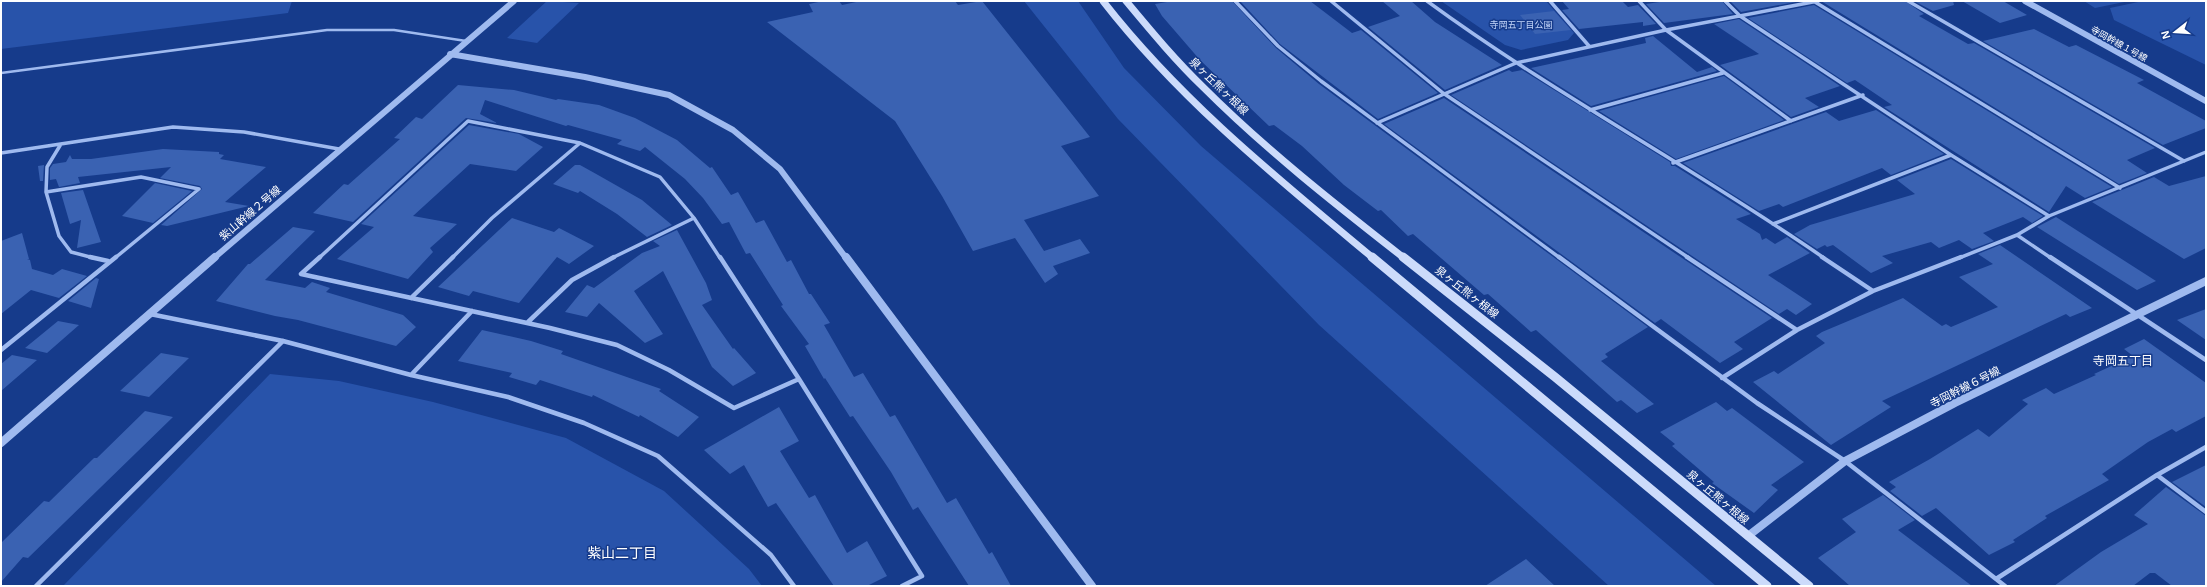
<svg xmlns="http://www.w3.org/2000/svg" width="2207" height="587" font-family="Helvetica,'Noto Sans JP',sans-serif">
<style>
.green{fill:#2853aa}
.building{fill:#3a62b2}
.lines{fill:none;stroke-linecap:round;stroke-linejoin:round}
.service{stroke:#9fbaef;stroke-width:2.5}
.minor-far1{stroke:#9fbaef;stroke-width:3.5}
.minor{stroke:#9fbaef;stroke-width:4.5}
.tertiary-far1{stroke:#9fbaef;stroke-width:6}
.tertiary{stroke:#9fbaef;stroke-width:8}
.secondary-far1{stroke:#ccdbfb;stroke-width:7}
.secondary{stroke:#ccdbfb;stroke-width:9}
.labels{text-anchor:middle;stroke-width:3;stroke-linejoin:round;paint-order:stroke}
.far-park-label{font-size:9px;fill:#c5d7fb;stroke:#163b8b}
.far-street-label{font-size:9px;fill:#fff;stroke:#163b8b}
.street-label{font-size:11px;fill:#fff;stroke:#163b8b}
.neighbourhood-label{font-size:12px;fill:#fff;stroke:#163b8b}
.near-neighbourhood-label{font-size:14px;fill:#fff;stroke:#163b8b}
</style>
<rect width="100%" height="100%" fill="#163b8b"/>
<path class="green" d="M1 1H292L288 13 1 49Z
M547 1 579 3 537 43 507 38Z
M1024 1H1078L1124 68 1201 146 1716 586H1609L1319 325 1118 119Z
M1441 1H1546L1574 33 1568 40 1521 50 1505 45Z
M2084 1H2129L2095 8Z
M2143 1H2206V65L2114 20 2110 8Z
M270 374 339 381 433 402 566 438 664 491 749 569 762 586H63Z"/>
<path class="building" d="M823 1H839L842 5 861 1H955L958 5 982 1 1090 137 1061 146 1099 196 1024 220 1044 251 1080 239 1090 253 1053 266 1058 274 1045 283 1015 238 973 251 942 196 895 121 767 22 813 12 809 4Z
M1173 1H1232L1276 48 1319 84 1648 327 1605 354 1608 357 1601 361 1654 404 1637 413 1621 400 1617 402 1536 330 1531 332 1488 294 1484 295 1413 234 1408 236 1381 210 1378 211 1344 185 1302 146 1274 125 1269 126 1200 60 1162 16 1155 4Z
M1240 1H1310L1352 33 1361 30 1438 93 1378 119 1280 44Z
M1382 1H1411L1435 22 1502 65 1445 90 1368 27 1400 16Z
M1562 1H1622L1628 7 1638 5 1656 24 1643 26V22L1579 29 1562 10 1569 9Z
M1666 1H1722L1733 14 1664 23 1646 4Z
M1730 1H1801L1741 12Z
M1821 1H1905L1924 14 1919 16 1968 44 1974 43 2155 148 2127 160 2147 173 2119 184Z
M1914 1H1953L1954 5 1933 11Z
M1962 1H2003L2027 15 2000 23Z
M1814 5 2112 187 2085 198 2066 186 2049 212 1884 107 1892 105 1855 80 1847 83 1748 18Z
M1554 11 1571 30 1535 34 1520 15Z
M1739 19 1840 86 1805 98 1819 107 1791 117 1720 65 1759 54 1714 24Z
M2034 29 2069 47 2076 45 2144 80 2137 83 2206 121V128L2163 145 1983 41Z
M1653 36 1697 72 1712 67 1717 71 1591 106 1531 68 1646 43 1645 38Z
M1509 70 1512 72 1522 70 1670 162 1671 166H1675L1751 214 1736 219 1760 234 1762 240 1766 238 1775 244 1787 237 1810 253 1768 275 1812 304 1796 315 1787 309 1779 314 1451 95Z
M1724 76 1784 120 1676 159 1599 111Z
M458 85 514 90 556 100 558 99 599 105 635 118 677 140 710 168 712 167 731 195 738 192 756 223 764 220 787 262 791 260 809 294H811L830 323 824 325 854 377 863 373 890 417 895 415 947 503 956 498 989 554 992 552 1011 586H969L918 507 913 510 891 472 853 416 850 417 825 378 824 379 805 346 809 344 781 306 783 305 750 253 746 254 729 222 722 224 703 198 685 179 645 147 640 151 617 144 622 140 568 125 566 126 485 100 480 114 497 123 466 118 353 222 313 213 344 184 348 185 400 139 394 138 416 117 422 119Z
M1444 98 1685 260 1772 318 1734 342 1743 349 1720 363 1661 319 1655 323 1384 124Z
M1876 110 1944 154 1891 175 1882 168 1783 207 1779 204 1759 211 1683 163 1826 112 1839 121Z
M469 125 519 134 543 147 516 171 470 164 413 216 457 224 430 248 433 252 408 279 337 259 374 227 361 224Z
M163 149 219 152V154L224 155 220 159 266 167 225 202 249 206 167 226 161 225 202 189 200 186 160 178 171 167 78 177 80 183 59 187 56 179 50 180V168L53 164 66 162 70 155 72 159H91Z
M1951 159 2043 216 2032 223 2023 217 1983 233 1994 241 1972 249 1959 240 1939 248 1931 242 1882 256 1893 263 1871 273 1833 245 1827 247 1825 245 1817 249 1794 234 1810 225 1915 194 1897 180Z
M44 165 43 181H40L38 166Z
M575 165H580L598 175 642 200 672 225 647 237 617 214 580 191 578 193 553 184Z
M2206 176V248L2184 259 2092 202 2154 177 2169 186Z
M155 183 192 191 153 223 122 216Z
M83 190 101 242 77 248 81 220 70 224 61 193Z
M2056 217 2156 281 2137 290 2037 227Z
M512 218 554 232 559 228 594 246 569 264 557 257 519 303 473 291 469 296 438 287Z
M293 227 315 231 265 280 305 288 312 282 330 288 326 292 403 315 416 327 396 346 298 320 275 316 216 301 248 264H250Z
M677 230 706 283 712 300 702 305 733 349 734 348 756 373 733 386 712 367 663 271 634 291 663 334 645 343 599 303 587 317 565 312 587 285 594 288 642 253 660 246 653 241Z
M22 233 29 259H27L30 260 32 269 53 275 62 269 87 276 59 298 31 290 1 314V241Z
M2000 245 2092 308 2070 317 2066 314 1882 401 1891 407 1831 445 1753 382 1774 371 1778 374 1825 343 1816 336 1822 332 1903 298 1942 326 1946 324 1951 327 1998 307 1959 277 1993 264 1978 254Z
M96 278 99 279 91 308 68 301Z
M2206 309V340L2177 320Z
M58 321 79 325 47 353 25 348Z
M482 330 531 341 563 351 561 354 661 389 659 391 699 417 678 437 640 415 639 417 593 395 592 397 540 380 536 385 509 377 512 373 458 361Z
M2144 339 2206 383V416L2176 432 2172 429 2148 442 2102 474 2109 480 2045 516 2047 518 2013 540 2015 542 1989 555 1936 508 1922 516 1890 491 1896 487 1889 482 1930 459 1978 429 1989 437 2028 404 2022 400 2046 388 2054 394 2096 375 2094 374 2133 356 2124 349Z
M161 353 189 358 149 397 120 391Z
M12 355 37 360 1 391V364Z
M1716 402 1727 411 1732 408 1804 462 1771 485 1778 490 1754 513 1712 483 1714 482 1672 446 1675 444 1660 432Z
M779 407 799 441 780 451 809 498 815 495 847 553 867 541 887 576 867 586H834L776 503 768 507 744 465 730 474 704 450Z
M145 411 173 417 28 558 23 557 1 582V543L44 501 49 502 94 458H97Z
M2206 465V507L2172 482Z
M2166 487 2206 516V586H2172L2155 573H2150L2133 586H2054L2101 552 2148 524 2134 515Z
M1883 495 1915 520 1898 530 1972 586H1850L1818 558 1856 532 1842 519Z
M1526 559 1555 586H1485Z"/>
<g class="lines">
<path class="service" d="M1 73 327 30H394L466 41"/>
<path class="minor-far1" d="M1235 1 1278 46 1321 81 1560 258
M1331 1 1443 93 1689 258
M1427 1C1554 94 1694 168 1824 258
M1550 1 1589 46
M1639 1 1666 30 1791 121
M1725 1 1740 16 1951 155 2049 216
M1908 1 2184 161
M1815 2 2120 188
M1590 110 1723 73
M1377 123 1516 63 1666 30 1818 1
M61 144 47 167 46 192 59 236 71 252 94 258
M1 153 173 127 244 132 339 149
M1673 163 1863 95
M46 192 141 177 199 189
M1773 224 1951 155
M2017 235 2051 258
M115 258 199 189
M319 258 468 121 580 143 660 177 694 218 720 258
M452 258 492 218 580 143
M612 258 694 218
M1959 258 2017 235 2049 216 2206 152"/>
<path class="minor" d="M90 257 108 261
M320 257 301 274 550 328 617 345 669 370 734 408 799 379
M720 257 799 379
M1559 257 1757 403 1845 461 2005 586
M1687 257 1797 330
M1822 257 1873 291
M2050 257 2206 360
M411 298 453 257
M150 314 283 341 411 375 508 397 584 423 658 456 771 555 794 586
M527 323 572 280 614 257
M1 350 116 257
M411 375 472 311
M1722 378 1797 330 1873 291 1961 257
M799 379 922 576 902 586
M2157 475 2206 512
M1996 579 2157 475 2206 447
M36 586 283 341"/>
<path class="tertiary-far1" d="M2025 1 2206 101
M450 54 585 77 669 95 733 130 780 169 846 258
M214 258 514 1"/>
<path class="tertiary" d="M846 257 1092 586
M1 443 215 257
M1748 536 1845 461 1955 403 2206 281"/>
<path class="secondary-far1" d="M1103 1C1180 100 1277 178 1373 258
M1126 1C1151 31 1175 60 1203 87 1265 149 1335 204 1404 258"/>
<path class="secondary" d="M1372 257 1767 586
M1403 257 1555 377 1809 586"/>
</g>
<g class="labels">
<g class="far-park-label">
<text x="1521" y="28">寺岡五丁目公園</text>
</g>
<g class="far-street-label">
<text transform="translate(2119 44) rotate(29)" y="3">寺岡幹線１号線</text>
</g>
<g class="street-label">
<text transform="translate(1219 86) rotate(44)" y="4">泉ヶ丘熊ヶ根線</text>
<text transform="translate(250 213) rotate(-41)" y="4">紫山幹線２号線</text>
<text transform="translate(1467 292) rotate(38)" y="4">泉ヶ丘熊ヶ根線</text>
<text transform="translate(1965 387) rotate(-27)" y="4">寺岡幹線６号線</text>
<text transform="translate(1718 497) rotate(40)" y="4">泉ヶ丘熊ヶ根線</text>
</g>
<g class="neighbourhood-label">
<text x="2123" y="365">寺岡五丁目</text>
</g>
<g class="near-neighbourhood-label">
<text x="622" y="558">紫山二丁目</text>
</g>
</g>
<rect width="2207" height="587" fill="none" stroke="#ffffff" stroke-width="4"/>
<g transform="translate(2175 32) rotate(253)" stroke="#163b8b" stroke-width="3" paint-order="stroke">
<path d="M0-3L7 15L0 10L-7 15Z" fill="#ffffff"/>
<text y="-6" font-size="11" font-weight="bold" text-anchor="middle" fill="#ffffff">N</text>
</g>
</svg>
